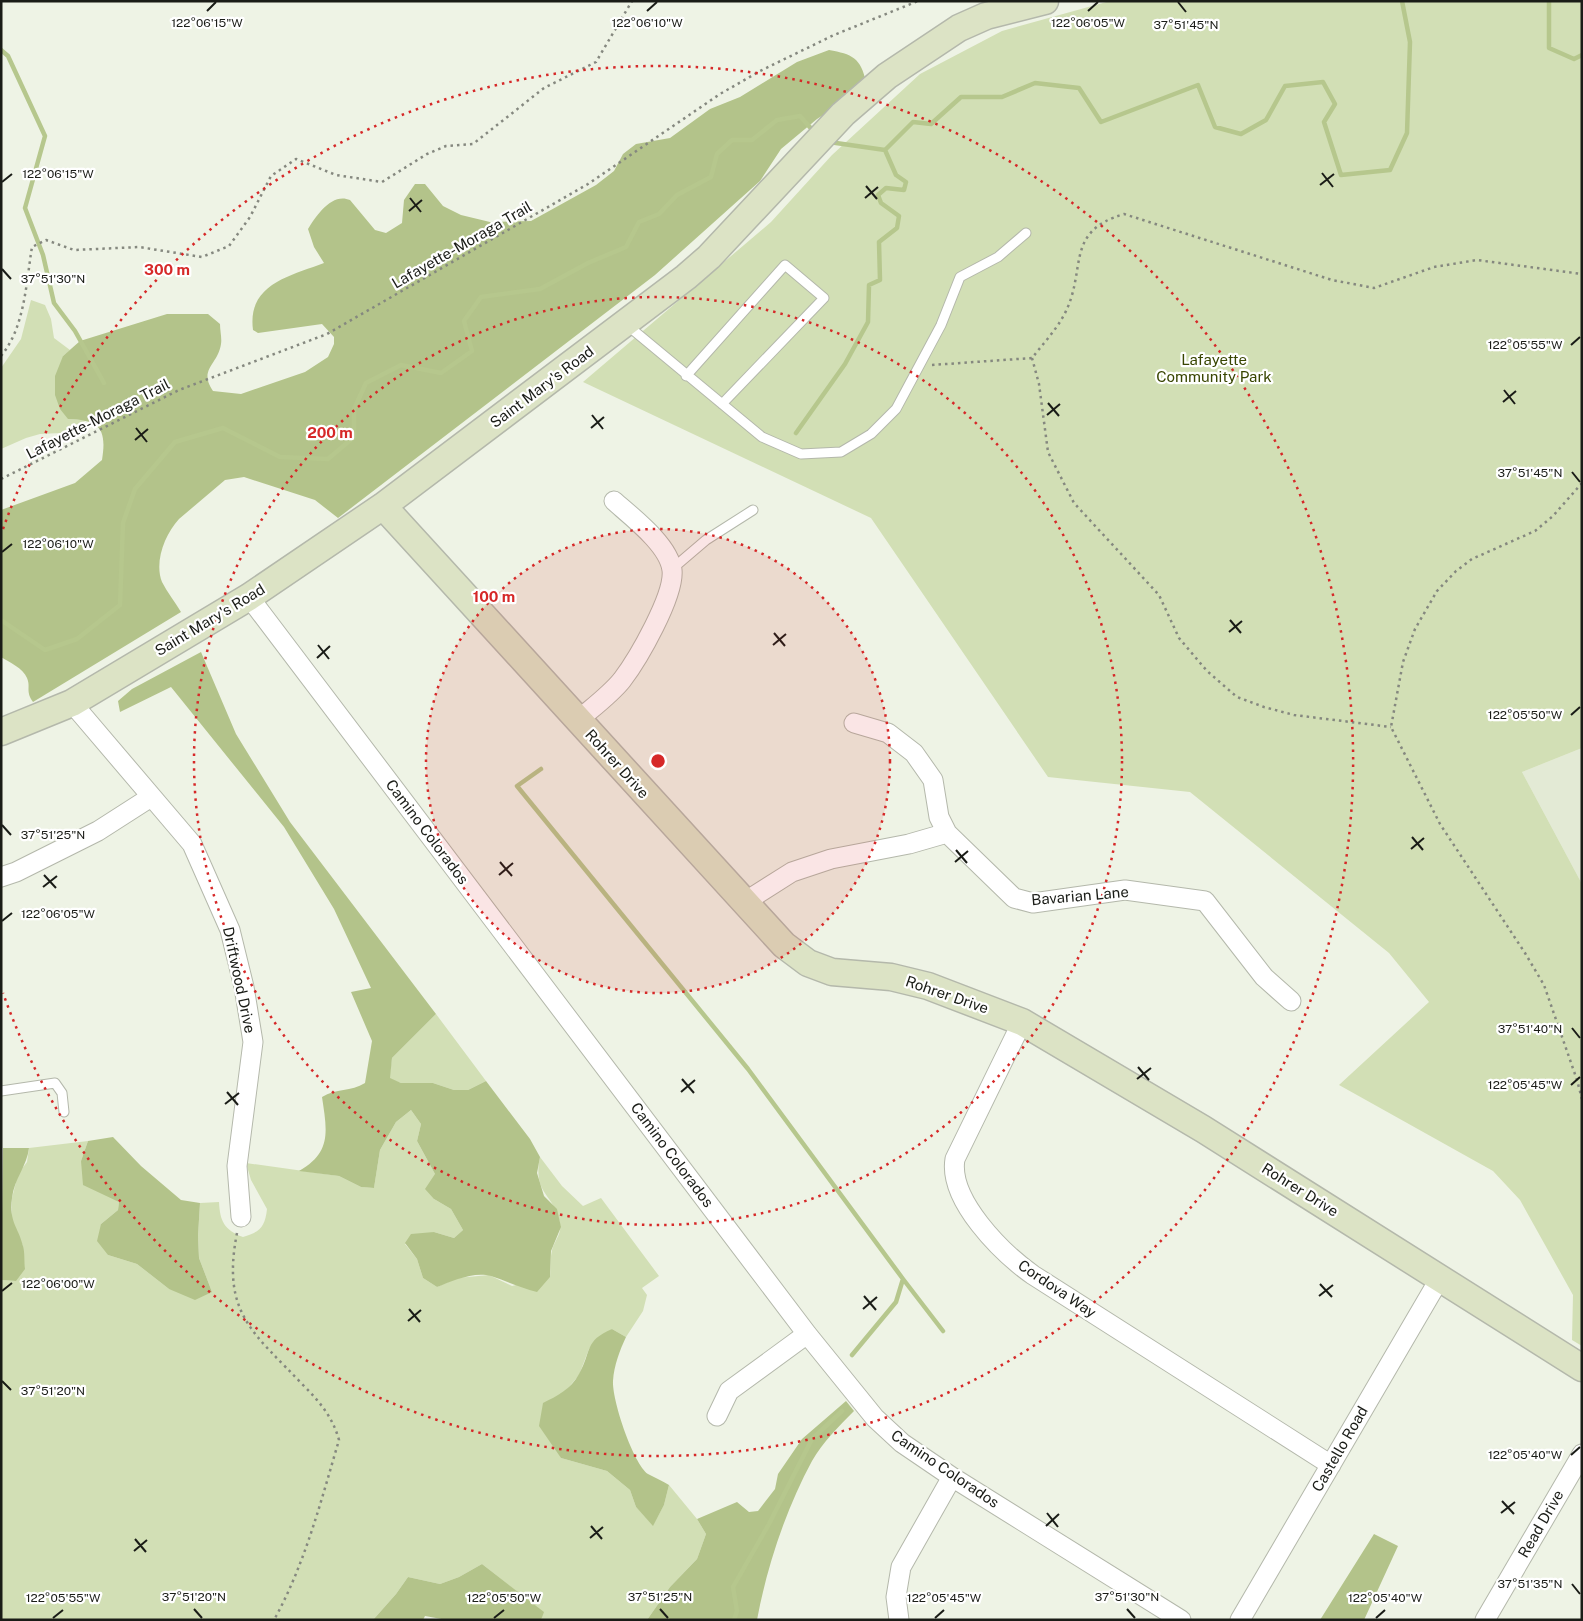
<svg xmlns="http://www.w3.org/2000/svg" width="1583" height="1621" font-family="'Public Sans',sans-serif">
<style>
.built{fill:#e3ead5}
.green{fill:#d2dfb5}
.forest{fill:#b3c38a}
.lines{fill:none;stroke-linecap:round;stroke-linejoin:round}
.stream{stroke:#b6c78d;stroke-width:4.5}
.lane-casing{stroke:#b4b8ab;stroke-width:11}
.street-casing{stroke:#b4b8ab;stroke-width:21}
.secondary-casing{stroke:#b4b8ab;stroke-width:29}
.path{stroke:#85887f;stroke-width:2.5;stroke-dasharray:2.5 4;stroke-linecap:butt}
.lane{stroke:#fff;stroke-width:9}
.street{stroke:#fff;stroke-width:19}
.secondary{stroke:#dce3c5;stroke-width:26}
.ticks{fill:none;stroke:#1a1c17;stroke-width:2}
.ring{fill:none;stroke:#d62828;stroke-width:2.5;stroke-dasharray:2.5 5}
.labels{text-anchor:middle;stroke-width:4.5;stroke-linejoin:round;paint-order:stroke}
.street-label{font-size:15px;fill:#1a1c17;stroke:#fff}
.park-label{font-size:15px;fill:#384501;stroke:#fff}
.ticks-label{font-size:12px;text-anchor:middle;fill:#1a1c17;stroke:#fff;stroke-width:4.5;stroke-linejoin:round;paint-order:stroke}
.centre{fill:#d62828;stroke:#fff;stroke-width:2.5}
.ring-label{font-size:15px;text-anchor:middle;font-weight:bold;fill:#d62828;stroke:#fff;stroke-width:4.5;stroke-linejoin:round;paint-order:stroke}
</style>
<rect width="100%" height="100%" fill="#eef3e5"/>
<path class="built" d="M1582 748V884L1522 772Z"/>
<path class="green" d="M1110 1H1582V748L1522 772 1582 884V1346L1572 1340 1573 1295 1520 1200 1493 1171 1339 1085 1429 1002 1389 953 1190 792 1048 777 871 518 583 382 771 222 832 155 920 74 1002 31Z
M31 300 45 305 51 319 54 338 70 350 63 356 68 419 87 420 61 433 40 434 26 438 1 449V368L21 339Z
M436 1014 486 1081 468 1090H454L433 1083H401L389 1079 392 1058Z
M411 1110 421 1124 417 1141 435 1174 434 1199 451 1209 463 1230 454 1238 434 1232 405 1244 417 1259 423 1278 437 1287 457 1278 489 1275 512 1286 550 1277C551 1268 550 1258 552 1250 554 1242 562 1233 560 1224 555 1194 532 1195 540 1157L562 1186 583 1206 601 1198 659 1276 642 1288 647 1295 643 1311 626 1337 612 1329 589 1349 579 1375 564 1393 543 1404 561 1458 607 1471 630 1490 636 1507 653 1525 664 1505 669 1485 697 1519 706 1534 697 1559 670 1587 647 1620H541L543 1612 482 1564 459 1577 440 1584 408 1577 396 1594 373 1620H1V1280L16 1281 23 1246 12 1222V1198L18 1174 27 1162 29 1148 88 1141 81 1161 119 1202 118 1210 101 1224 108 1255 137 1264 169 1289 212 1292 199 1258 198 1236 200 1203 219 1202C220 1221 224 1230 243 1237 260 1232 265 1227 267 1209L251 1180 246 1163 339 1176 361 1187 374 1188 380 1150 396 1122Z"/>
<path class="forest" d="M829 50C852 54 861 58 866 82L860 91 817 119 781 149 760 181 655 275 338 518 315 500 244 477 225 480 179 519C165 534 154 562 162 582 167 592 175 602 181 612L33 702C25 691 31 687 27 678 23 668 9 662 1 657V510L75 483 102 460C107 429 100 420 68 419L60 409 55 395V376L63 356 80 341 167 314H208L220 324C220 330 222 339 221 344 218 365 198 369 213 391L241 394 305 372 328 357 334 344V337L322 324 258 333 253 330C247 284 290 276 324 263L314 247 308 229C316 216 332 192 350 200L375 230 386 233 402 223 404 200 415 184H425L443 206 461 215 490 222 531 221 596 185 614 171 623 154 636 144 670 138 710 109 740 97 797 62Z
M201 652 236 734 290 822 436 1014 392 1058 390 1078 401 1083H433L454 1090H468L486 1081 530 1139 540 1157 537 1173 544 1196 557 1209 561 1227 551 1251 550 1277 537 1292C521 1288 506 1281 491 1276 474 1271 452 1281 437 1287L423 1278 417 1259 405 1243 411 1234 434 1232 454 1238 463 1230 451 1209 434 1199 425 1189 435 1174 417 1141 421 1124 411 1110 396 1122 380 1150 374 1188 361 1187 339 1176 299 1171C332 1152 327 1131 322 1097 336 1088 351 1092 365 1083L372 1041 351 992 371 988 334 909 284 827 171 687 120 712 118 701 132 689Z
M113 1137 141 1166 181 1200 200 1203 198 1236 199 1258 212 1292 195 1300 169 1289 137 1264 108 1255 97 1241 101 1224 118 1210 119 1202 83 1185 81 1161 88 1141Z
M3 1148H29C27 1166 14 1179 12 1198 9 1223 18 1226 23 1246 25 1253 24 1262 25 1269L16 1281 1 1280Z
M612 1329 626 1337C620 1350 614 1365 613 1381 612 1400 633 1463 648 1474 655 1478 663 1481 669 1485L664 1505 653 1526 636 1507 630 1490 607 1471 561 1458 539 1426 543 1403C557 1396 571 1389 579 1374 592 1351 584 1341 612 1329Z
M846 1401 854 1411C839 1426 823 1442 812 1461 786 1509 767 1566 757 1620H647L670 1587 697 1559 706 1534 697 1519 737 1502 749 1512 758 1511 775 1489 778 1474 802 1439Z
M1374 1534 1398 1546 1364 1620H1320Z
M482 1564 544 1612 541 1620H447L425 1616 423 1620H373L396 1594 408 1577 440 1584 459 1577Z"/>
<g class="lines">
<path class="stream" d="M1549 1V48L1574 59 1582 55
M1 50 8 56 45 136 25 208 43 255 54 303 75 331 104 383
M829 142 885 150 913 122 931 124 961 97H1002L1035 83 1079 88 1101 122 1198 85 1215 127 1241 134 1266 120 1285 86 1323 82 1335 104 1324 122 1341 175 1390 170 1407 133 1410 42 1402 1
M796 433 845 364 868 322 869 285 880 280 879 242 897 228 899 216 881 203 878 195 886 188 904 190 906 182 896 175 885 150
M1 620 45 650 77 639 120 605 123 523 135 489 175 442 223 428 280 457 328 459 354 437V409L366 383 401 365 441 373 472 351 464 321 481 297 540 289 588 263 626 247 639 222 659 214 677 195 711 177 717 154 732 140H752L777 120 800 116 815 133
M541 769 517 786 748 1069 903 1279 896 1302 852 1355
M903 1279 943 1331
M734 1620 737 1611 733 1587 769 1524 812 1439 842 1411"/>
<g class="lane-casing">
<path id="lane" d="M627 325 762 437 801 454 841 452 871 434 896 409 941 325 960 277 998 257 1026 233
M686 376 785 265 824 298 722 404
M672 569 706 540 753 510
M1 1091 55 1083 62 1093 64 1112"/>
</g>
<g class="street-casing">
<path id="street" d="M249 597 807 1334 875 1418 902 1443 952 1477 1181 1620
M72 703 192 844 230 930 244 987 253 1042 237 1166 241 1217
M577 721C592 708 610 695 622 680 638 659 675 595 672 570 669 545 632 517 614 501
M854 723 888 733 914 753 933 780 939 817 947 833
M1 877 16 872 98 831 151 797
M743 903 792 872 831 859 909 844 947 833 1014 898 1033 903 1125 890 1205 901 1264 977 1291 1001
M1022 1022 955 1159C948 1200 1002 1253 1033 1275L1331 1465
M717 1416 729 1391 807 1334
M899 1620 896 1597 901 1567 952 1477
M1240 1620 1440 1278
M1485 1620 1582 1454"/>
</g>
<g class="secondary-casing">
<path id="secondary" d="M383 506 784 945 808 963 832 972 891 977 928 986 1022 1022 1203 1129 1582 1368
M1 732 72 703 249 597 383 506 686 277 709 257 843 114 887 76 959 28 986 16 1045 1"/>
</g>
<path class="path" d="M1 356C25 327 26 283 32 247L46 240 74 250 139 247 202 257 229 246 250 217 271 176 296 159 336 175 382 182 427 154 446 146 473 144 544 88 596 62 632 1
M1032 358 1039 384 1048 452 1074 503 1159 595 1179 638 1207 671 1237 697 1264 707 1294 715 1391 727
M932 365 1032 358C1043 344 1056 330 1064 315 1088 270 1063 232 1124 214L1332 280 1374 288 1434 267 1477 260 1582 274
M1 479 179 390 327 334 588 184 720 94 760 71 834 35 918 1
M1582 483 1553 516 1535 531 1472 559 1456 571 1437 591 1415 629 1403 662 1391 727 1440 824 1525 953 1544 985 1577 1080 1582 1099
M237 1233C221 1314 254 1333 304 1386 320 1402 333 1418 339 1440 321 1501 305 1564 274 1620"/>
<use href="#lane" class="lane"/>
<use href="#street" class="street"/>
<use href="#secondary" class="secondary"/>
</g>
<path class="ticks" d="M1178 2 1186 12M207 11 216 2M647 11 657 2M1088 11 1098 2M1322 173 1333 187M2 182 12 174M1320 185 1334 174M866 186 877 199M410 198 421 212M865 198 878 187M409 211 422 200M2 269 11 279M1571 345 1580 337M1504 390 1515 404M1503 402 1516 391M1048 403 1059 416M592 415 603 429M1047 415 1060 404M136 428 147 442M591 428 604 417M135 440 148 429M1572 472 1580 482M2 552 12 544M1230 620 1241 633M1229 632 1242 621M774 633 785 646M318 645 329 659M773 645 786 634M317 658 330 646M1571 715 1580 707M2 825 11 835M1412 837 1423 850M1411 849 1424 838M956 850 967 863M500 862 512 876M955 862 968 851M44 875 56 888M499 875 513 863M43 887 57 876M2 921 12 913M1572 1028 1580 1038M1138 1067 1149 1080M682 1079 694 1093M1137 1079 1151 1068M1571 1085 1580 1077M227 1092 238 1105M681 1092 695 1080M225 1104 239 1093M1320 1284 1332 1297M2 1291 12 1283M864 1296 876 1310M1319 1296 1333 1285M409 1309 420 1322M863 1309 877 1297M408 1321 421 1310M2 1381 11 1390M1571 1455 1580 1447M1502 1501 1514 1514M1047 1513 1058 1527M1501 1513 1515 1502M591 1526 602 1539M1046 1526 1059 1514M590 1538 603 1527M135 1539 146 1552M134 1551 147 1540M1572 1584 1580 1594M194 1609 202 1618M660 1609 668 1618M1127 1609 1135 1618M53 1618 63 1610M494 1618 504 1610M935 1618 944 1610M1376 1618 1385 1610"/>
<circle cx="658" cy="761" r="232" fill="#d62828" fill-opacity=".12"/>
<g class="ring">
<circle cx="658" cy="761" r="232"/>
<circle cx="658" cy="761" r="464"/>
<path d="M3 529A695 695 0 1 1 3 993"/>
</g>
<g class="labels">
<g class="street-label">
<text transform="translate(462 245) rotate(-30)" y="5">Lafayette-Moraga Trail</text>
<text transform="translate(542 387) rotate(-37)" y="5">Saint Mary's Road</text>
<text transform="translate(98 419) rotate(-27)" y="5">Lafayette-Moraga Trail</text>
<text transform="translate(210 620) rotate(-31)" y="5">Saint Mary's Road</text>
<text transform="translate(617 764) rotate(48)" y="5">Rohrer Drive</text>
<text transform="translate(427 832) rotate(53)" y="5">Camino Colorados</text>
<text transform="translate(1080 896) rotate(-5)" y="5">Bavarian Lane</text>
<text transform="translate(239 980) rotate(78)" y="5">Driftwood Drive</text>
<text transform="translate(947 995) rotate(19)" y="5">Rohrer Drive</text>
<text transform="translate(672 1155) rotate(53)" y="5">Camino Colorados</text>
<text transform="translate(1300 1190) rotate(32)" y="5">Rohrer Drive</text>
<text transform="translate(1057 1289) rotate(34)" y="5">Cordova Way</text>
<text transform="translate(1340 1449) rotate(-60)" y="5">Castello Road</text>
<text transform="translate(945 1469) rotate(34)" y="5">Camino Colorados</text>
<text transform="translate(1541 1524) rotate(-60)" y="5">Read Drive</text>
</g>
<g class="park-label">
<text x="1214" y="365">Lafayette<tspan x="1214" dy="17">Community Park</tspan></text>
</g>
</g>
<g class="ticks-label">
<text x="207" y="27">122°06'15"W</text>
<text x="647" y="27">122°06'10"W</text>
<text x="1088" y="27">122°06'05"W</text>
<text x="1186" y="29">37°51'45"N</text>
<text x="58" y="178">122°06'15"W</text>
<text x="53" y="283">37°51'30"N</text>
<text x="1525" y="349">122°05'55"W</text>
<text x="1530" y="477">37°51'45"N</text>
<text x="58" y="548">122°06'10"W</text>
<text x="1525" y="719">122°05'50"W</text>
<text x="53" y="839">37°51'25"N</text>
<text x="58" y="918">122°06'05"W</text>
<text x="1530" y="1033">37°51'40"N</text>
<text x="1525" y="1089">122°05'45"W</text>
<text x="58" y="1288">122°06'00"W</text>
<text x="53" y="1395">37°51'20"N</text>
<text x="1525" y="1459">122°05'40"W</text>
<text x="1530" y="1588">37°51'35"N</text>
<text x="194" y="1601">37°51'20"N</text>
<text x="660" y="1601">37°51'25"N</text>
<text x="1127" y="1601">37°51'30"N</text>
<text x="63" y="1602">122°05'55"W</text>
<text x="504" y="1602">122°05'50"W</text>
<text x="944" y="1602">122°05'45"W</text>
<text x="1385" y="1602">122°05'40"W</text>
</g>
<circle cx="658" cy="761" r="8" class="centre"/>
<g class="ring-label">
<text x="167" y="275">300 m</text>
<text x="330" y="438">200 m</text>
<text x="494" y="602">100 m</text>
</g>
<rect width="1583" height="1621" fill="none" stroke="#1a1c17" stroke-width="5"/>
</svg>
